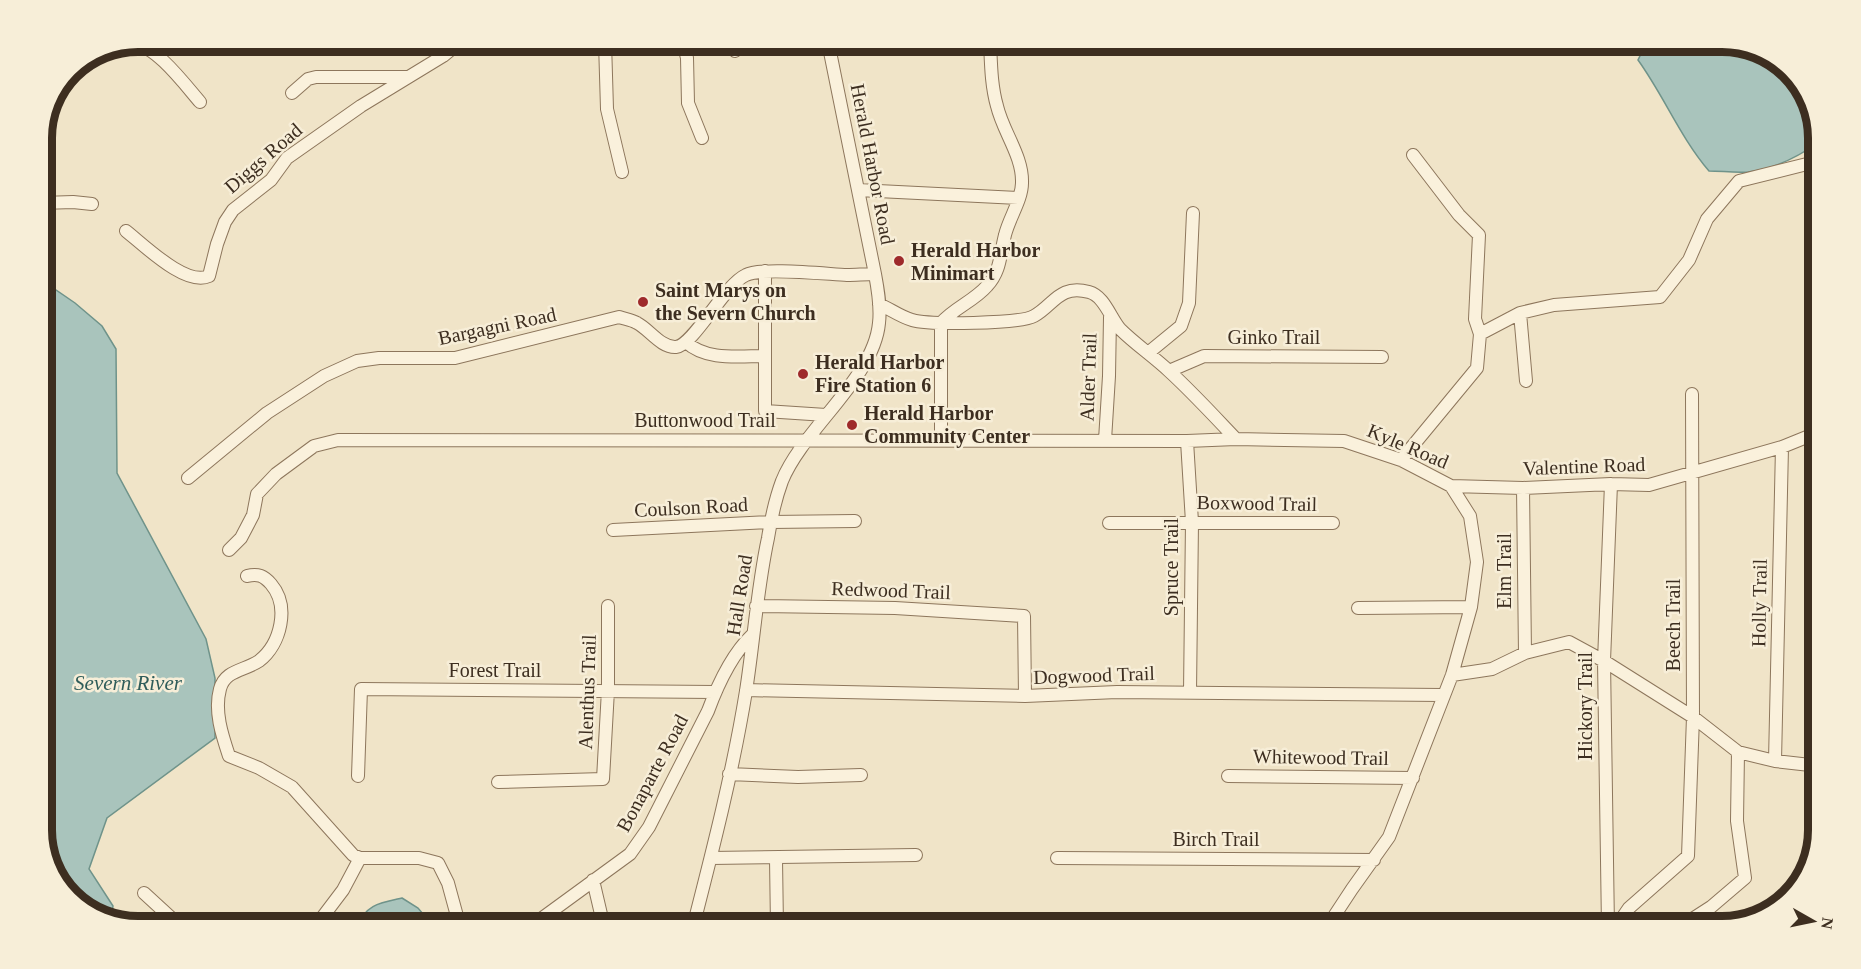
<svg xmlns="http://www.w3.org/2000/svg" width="1861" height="969" font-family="'Times New Roman',serif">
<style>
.water{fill:#a9c4bc;stroke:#6f938a;stroke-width:1.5}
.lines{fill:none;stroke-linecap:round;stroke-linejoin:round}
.minor-casing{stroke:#8d765c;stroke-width:14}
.minor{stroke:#faf1dc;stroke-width:12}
.poi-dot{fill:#9e2a2b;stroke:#f7eed8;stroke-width:2}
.labels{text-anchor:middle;stroke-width:5;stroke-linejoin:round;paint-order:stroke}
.street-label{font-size:20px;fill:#3d2e20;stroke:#f7eed8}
.poi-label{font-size:20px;font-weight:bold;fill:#3d2e20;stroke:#f7eed8;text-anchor:start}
.water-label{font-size:21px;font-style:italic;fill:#2f5d5a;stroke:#f7eed8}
.rim{fill:none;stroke:#3d2e20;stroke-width:8}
</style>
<rect width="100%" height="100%" fill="#f0e4c8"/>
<path class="water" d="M1647 42H1722L1765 52 1803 85 1819 133V142C1798 157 1773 169 1748 172 1735 173 1721 171 1709 171 1680 137 1664 96 1638 60Z
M42 285 53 288 75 303 102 326 116 349 117 473 206 639 215 678V738L107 818 89 869 113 906 111 919 113 921 96 917 59 884 42 837Z
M402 898 418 908 434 927H356C367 904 379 903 402 898Z"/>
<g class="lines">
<g class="minor-casing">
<path id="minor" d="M605 42 607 109 622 172
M683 42 687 58 688 103 702 138
M733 42 735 51
M133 44C155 44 186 86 200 102
M292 93 308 79 316 77H407
M858 190 1019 198
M42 203 73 202 92 204
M126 231C144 245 186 287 209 276L217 244 225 222 233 210 271 180 287 158 361 106 443 56 460 42
M765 271V411L826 415
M879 304C890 309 901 317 912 320 928 325 1020 324 1034 316 1054 305 1059 284 1089 292 1104 296 1110 317 1120 329 1135 344 1153 356 1169 371 1192 392 1214 416 1236 439
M1520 313 1526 381
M941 323C954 308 974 301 987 286 1001 271 1000 254 1005 235 1009 218 1022 200 1022 183 1023 156 1003 132 997 106 991 85 991 63 990 42
M941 323V440
M1480 334 1520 313 1554 305 1660 297 1689 260 1707 219 1739 181 1819 161
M686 342C706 361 739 356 765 356
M1148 353 1181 326 1189 303 1193 213
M1169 371 1204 356 1382 357
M1105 440 1109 376 1110 317
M1187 441 1192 522 1190 692
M1401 460 1477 368 1480 334 1475 319 1479 235 1459 215 1413 155
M188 478 267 413 324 376 357 361 379 358H455L619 317C625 319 632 320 637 323 649 329 661 348 676 347 694 345 724 285 746 275 761 267 826 274 847 275 856 275 865 274 875 274
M1451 486 1523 488 1611 484 1649 485 1782 447 1819 432
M1523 488 1525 653
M1109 523H1333
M613 530 771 522 855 521
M229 550 241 538 253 515 257 494 276 474 314 446 338 440 1187 441 1236 439 1344 441 1401 460 1451 486 1470 516 1477 562 1471 607 1452 675 1389 837 1352 889 1327 927
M247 576C258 573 264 576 271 584 290 606 281 644 259 661 244 671 225 670 220 689 214 711 222 735 229 756L259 768 292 787 353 855 360 858H419L438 863 448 883 460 927
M756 606 895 608 1024 616 1025 696
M1358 608 1471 607
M1452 675 1492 669 1525 653 1569 642 1604 661 1693 717 1738 752 1775 761 1819 766
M746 690 1025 696 1117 692 1443 695
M1775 761 1782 447
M1809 765 1819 751
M729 774 798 777 861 775
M358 776 361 689 715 692
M1228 776 1413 778
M498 782 603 779 608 690V606
M711 858 916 855
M1057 858 1374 860
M776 859 777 927
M593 880 604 927
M144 893 181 927
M315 927 343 890 360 858
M530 927 630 854 649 827 708 711C718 684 731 655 752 635
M693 927C713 849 733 771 746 691 754 640 757 589 768 538 771 519 775 500 782 481 803 429 874 378 879 323 881 307 878 290 875 274L828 42
M1608 927 1604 661 1611 484
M1616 927 1629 908 1688 856 1693 717 1692 394
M1680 927 1711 907 1745 878 1737 821 1738 752"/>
</g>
<use href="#minor" class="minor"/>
</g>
<g class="poi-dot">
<circle cx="899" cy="261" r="6"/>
<circle cx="643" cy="302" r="6"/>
<circle cx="803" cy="374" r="6"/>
<circle cx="852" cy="425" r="6"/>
</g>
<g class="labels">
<g class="street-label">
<text transform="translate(263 158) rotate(-41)" y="7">Diggs Road</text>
<text transform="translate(873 164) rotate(79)" y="7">Herald Harbor Road</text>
<text transform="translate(497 326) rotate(-12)" y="7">Bargagni Road</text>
<text x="1274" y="344">Ginko Trail</text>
<text transform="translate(1088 377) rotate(-88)" y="7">Alder Trail</text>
<text x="705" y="427">Buttonwood Trail</text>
<text transform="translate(1408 446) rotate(23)" y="7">Kyle Road</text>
<text transform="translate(1584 466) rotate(-2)" y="7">Valentine Road</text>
<text transform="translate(1257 503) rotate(1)" y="7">Boxwood Trail</text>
<text transform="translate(691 507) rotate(-3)" y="7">Coulson Road</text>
<text transform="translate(1171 567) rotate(-90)" y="7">Spruce Trail</text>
<text transform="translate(1504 571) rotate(-90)" y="7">Elm Trail</text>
<text transform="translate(891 590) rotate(2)" y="7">Redwood Trail</text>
<text transform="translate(739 595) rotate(-81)" y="7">Hall Road</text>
<text transform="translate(1759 603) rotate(-89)" y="7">Holly Trail</text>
<text transform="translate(1673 625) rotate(-90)" y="7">Beech Trail</text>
<text x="495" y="677">Forest Trail</text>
<text transform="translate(1094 675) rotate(-2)" y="7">Dogwood Trail</text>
<text transform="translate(587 692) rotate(-88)" y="7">Alenthus Trail</text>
<text transform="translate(1585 706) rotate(-90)" y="7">Hickory Trail</text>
<text transform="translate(1321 757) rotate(1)" y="7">Whitewood Trail</text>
<text transform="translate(652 773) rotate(-62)" y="7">Bonaparte Road</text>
<text x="1216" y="846">Birch Trail</text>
</g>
<g class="poi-label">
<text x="911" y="257">Herald Harbor<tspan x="911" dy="23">Minimart</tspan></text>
<text x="655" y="297">Saint Marys on<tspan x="655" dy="23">the Severn Church</tspan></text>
<text x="815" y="369">Herald Harbor<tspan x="815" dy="23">Fire Station 6</tspan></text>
<text x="864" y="420">Herald Harbor<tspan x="864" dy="23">Community Center</tspan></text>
</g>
<g class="water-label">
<text x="128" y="690">Severn River</text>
</g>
</g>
<path d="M0 0H1861V969H0ZM138 52H1722A86 86 0 0 1 1808 138V830A86 86 0 0 1 1722 916H138A86 86 0 0 1 52 830V138A86 86 0 0 1 138 52Z" fill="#f7eed8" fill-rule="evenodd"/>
<path class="rim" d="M138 52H1722A86 86 0 0 1 1808 138V830A86 86 0 0 1 1722 916H138A86 86 0 0 1 52 830V138A86 86 0 0 1 138 52Z"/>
<g transform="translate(1813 921) rotate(99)" stroke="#f7eed8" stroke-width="4.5" paint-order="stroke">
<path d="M0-4.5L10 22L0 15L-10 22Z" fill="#3d2e20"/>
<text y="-9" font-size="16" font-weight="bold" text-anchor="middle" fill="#3d2e20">N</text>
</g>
</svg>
